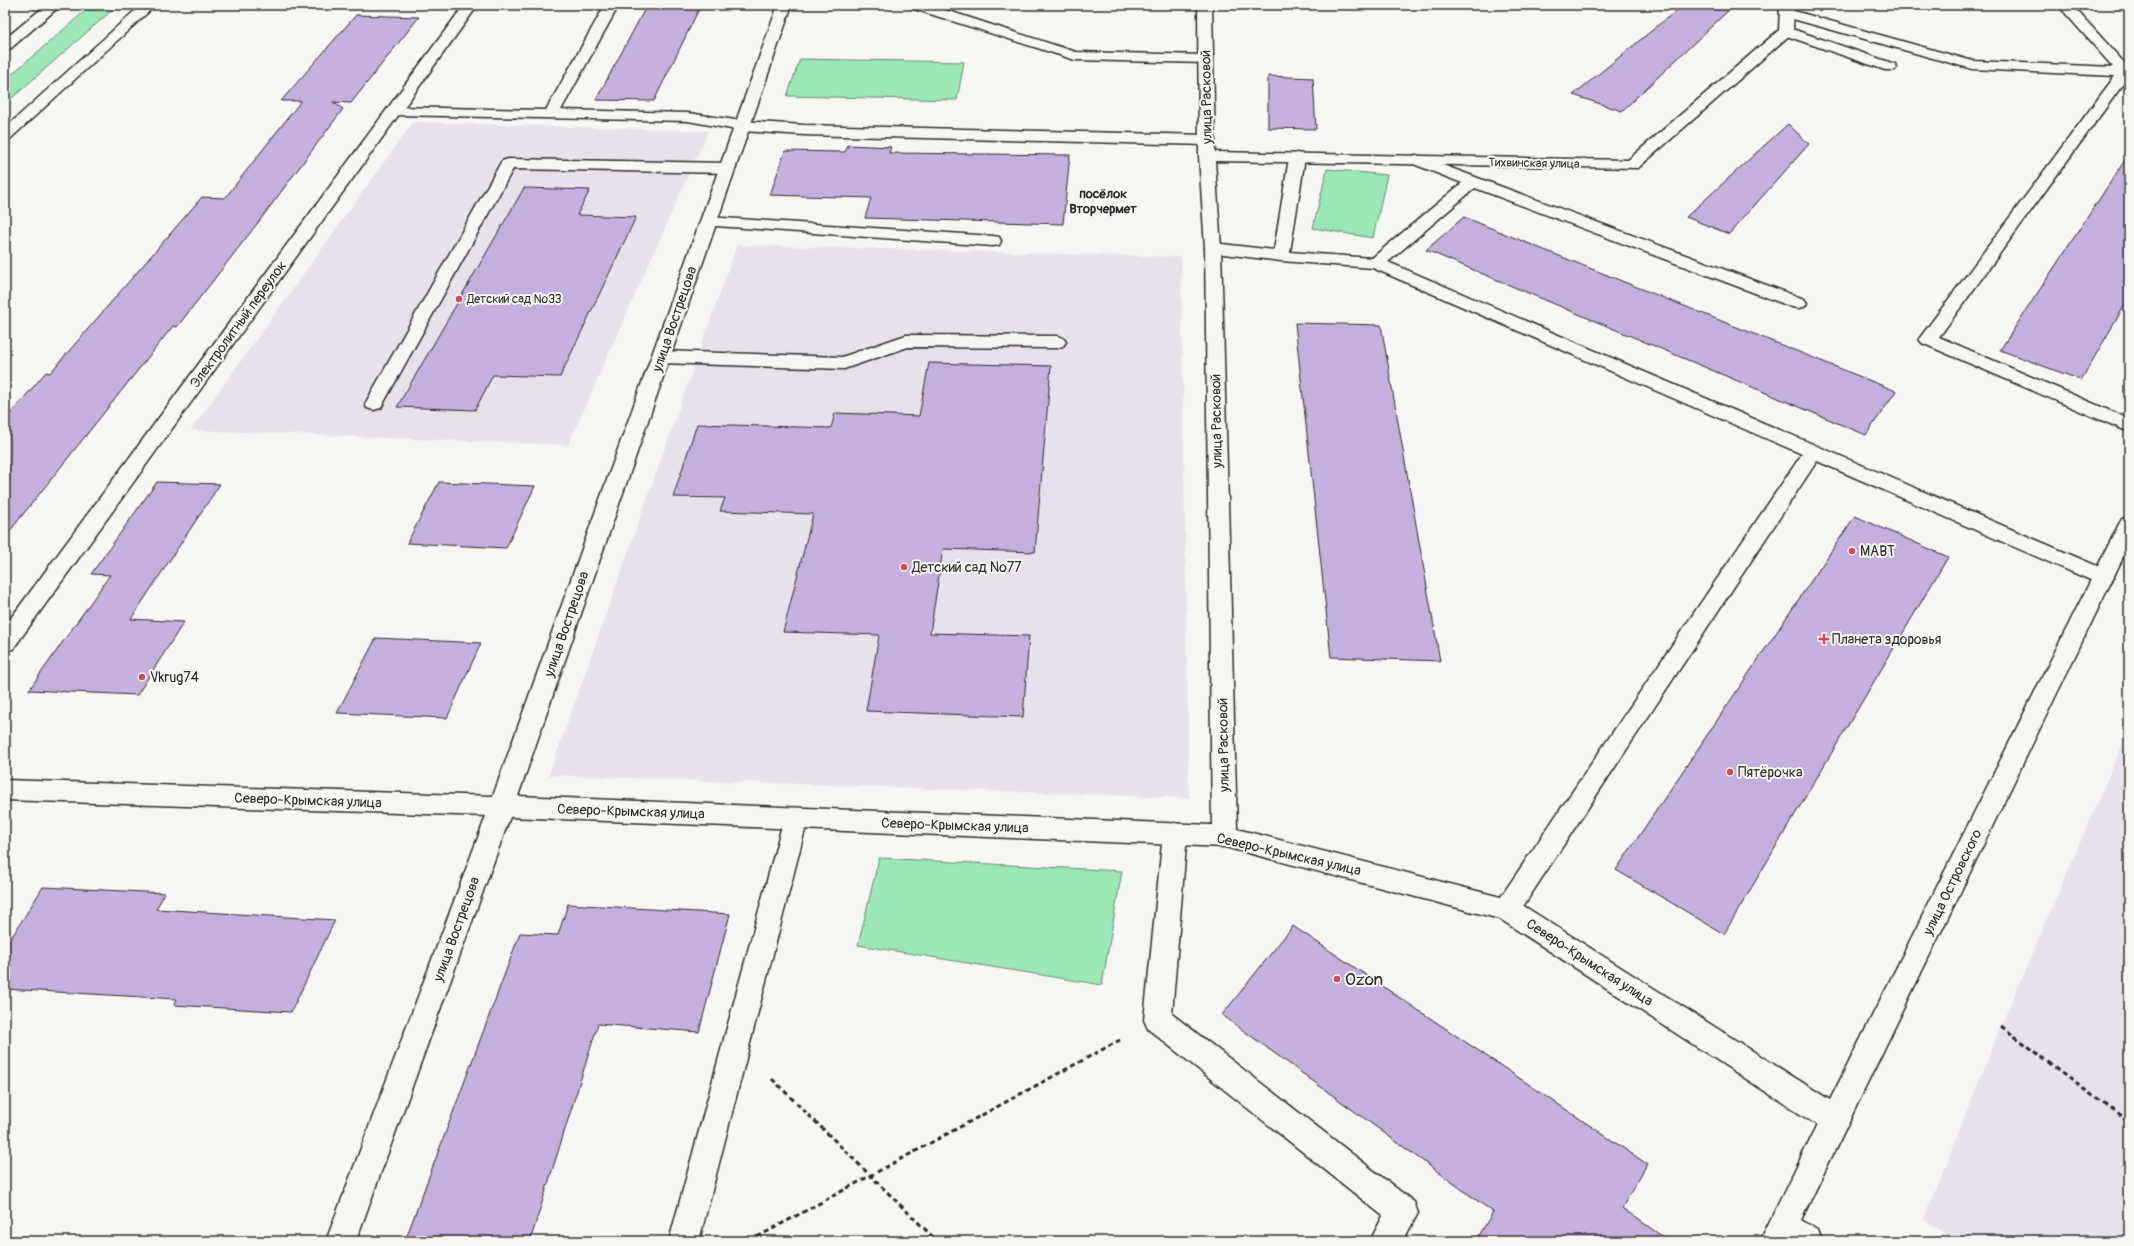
<svg xmlns="http://www.w3.org/2000/svg" width="2134" height="1246" font-family="Pangolin,sans-serif">
<style>
.built{fill:#e7e1ec}
.green{fill:#9de6b5;stroke:#648870}
.building{fill:#c5afdf;stroke:#2b2b2b}
.lines{fill:none;stroke-linecap:round;stroke-linejoin:round}
.lane-casing{stroke:#2b2b2b;stroke-width:3}
.street-casing{stroke:#2b2b2b;stroke-width:3}
.secondary-casing{stroke:#2b2b2b;stroke-width:3}
.path{stroke:#2b2b2b;stroke-width:3;stroke-dasharray:5 3.5;stroke-linecap:butt}
.lane{fill:#f6f6f2;fill-rule:evenodd}
.street{fill:#f6f6f2;fill-rule:evenodd}
.secondary{fill:#f6f6f2;fill-rule:evenodd}
.poi-dot{fill:#d1495b;stroke:#f6f6f2;stroke-width:1.5}
.labels{text-anchor:middle;stroke-width:4;stroke-linejoin:round;paint-order:stroke}
.far-street-label{font-size:12px;fill:#2b2b2b;stroke:#f6f6f2}
.far-poi-label{font-size:12px;fill:#2b2b2b;stroke:#f6f6f2;text-anchor:start}
.far-quarter-label{font-size:13px;font-weight:bold;fill:#2b2b2b;stroke:#f6f6f2}
.street-label{font-size:14px;fill:#2b2b2b;stroke:#f6f6f2}
.poi-label{font-size:14px;fill:#2b2b2b;stroke:#f6f6f2;text-anchor:start}
.near-poi-label{font-size:17px;fill:#2b2b2b;stroke:#f6f6f2;text-anchor:start}
</style>
<rect width="100%" height="100%" fill="#f6f6f2"/>
<filter id="ink" filterUnits="userSpaceOnUse"><feTurbulence type="fractalNoise" baseFrequency=".025" numOctaves="2"/><feDisplacementMap in="SourceGraphic" scale="8" xChannelSelector="R" yChannelSelector="G"/><feConvolveMatrix kernelMatrix="1 2 1 2 8 2 1 2 1" color-interpolation-filters="sRGB"/></filter>
<g filter="url(#ink)">
<path class="built" d="M413 122 708 131 568 445 191 430Z
M737 245 1181 257 1189 798 549 775Z
M2129 729V1241H1957L1924 1219 2001 1026Z"/>
<path class="green" d="M92 5H118L5 104V80Z
M800 59 964 62 957 100 787 96Z
M1327 169 1387 175 1373 238 1313 228Z
M879 858 1122 871 1102 985 858 945Z"/>
<path class="building" d="M647 5H701L654 101 596 100Z
M1683 5H1731L1732 7 1622 111 1573 95Z
M356 15 419 17 351 103 333 102 343 109 260 220 177 327 173 326 5 537V420L46 372 50 373 202 197 225 198 301 101H281Z
M1268 76 1313 78 1316 129 1268 128Z
M1788 124 1809 144 1729 234 1686 217Z
M848 145 891 147 889 153 1070 155 1063 224 865 218 871 198 770 195 785 151 845 152Z
M2129 154V298L2081 380 2000 350Z
M524 188 590 190 577 215 636 217 560 377 493 375 475 410 397 407Z
M1464 217 1537 247 1896 391 1866 435 1426 250Z
M1295 323 1381 325 1440 661 1331 657Z
M929 363 1051 366 1035 552 943 549 930 633 1029 636 1023 717 866 711 879 635 783 632 813 514 720 511 725 498 673 497 697 424 831 428 835 413 919 416Z
M157 482 220 484 131 619 184 622 137 695 29 690 110 575 91 574Z
M439 482 535 486 506 548 407 543Z
M1855 516 1948 557 1724 934 1616 870Z
M376 638 481 643 447 718 337 713Z
M43 887 165 893 156 909 335 920 291 1012 174 1005 177 999 5 989V948Z
M568 904 730 914 699 1032 598 1024 530 1241H405L520 933 558 935Z
M1293 926 1647 1164 1622 1208 1669 1241H1476L1493 1212 1222 1015Z"/>
<g class="lines">
<g class="lane-casing">
<path id="lane" d="M141 5H156L10 139 5 141V128Z
M605 5H619L561 110 688 113 742 121 804 125 1207 135 1212 137 1215 140 1212 143 1207 145 804 135 742 131 688 121 394 115 389 114 387 111 389 108 394 107 546 110Z
M909 5H930L1076 52 1206 55 1211 56 1213 59 1211 62 1206 63 1075 60 911 8Z
M2058 5H2072L2129 68V76L1939 337 2129 419V432L1922 343 1919 339 2115 76 1972 69 1782 16 1780 13 1787 9 1973 61 2113 67Z
M1786 27 1895 64 1897 67 1895 70H1885L1781 34 1779 31 1781 28Z
M1297 153 1302 155 1305 158 1290 252 1372 258 1462 183 1411 163 1408 160 1411 157 1416 155 1804 299 1807 303 1804 307 1798 308 1792 307 1475 188 1388 262 2111 572 2114 577 2111 582 2103 585 2095 582 1817 461 1516 917 1507 920 1498 917 1494 909 1498 901 1802 454 1373 268 1281 261 1207 252 1205 248 1207 244 1213 243 1274 250 1289 158 1292 155Z
M508 159 728 163 734 165 736 168 734 171 728 173 513 169 383 404 381 408 374 410 367 408 365 404 500 164 502 161Z
M708 217 993 236 999 237 1001 241 999 245 993 246 702 225 700 222 702 219Z
M906 335 1057 336 1063 338 1066 342 1063 346 1057 348 908 347 844 369 661 363 655 361 652 357 655 353 661 351 842 357Z
M796 808 805 811 808 818 699 1241H669L784 818 787 811Z
M1175 823 1184 827 1187 834 1172 1014 1414 1202 1418 1213 1403 1241H1370L1383 1216 1148 1029 1144 1020 1163 834 1166 827Z"/>
</g>
<g class="street-casing">
<path id="street" d="M464 5H478L13 649 5 651V626Z
M778 5H792L518 796 1212 825 1205 248 1199 156 1198 5H1212L1215 152 1628 160 1779 30 1780 5H1794L1793 31 1791 34 1638 168 1215 161 1221 248 1237 829 1516 901 1830 1100 2119 524 2122 519 2129 517V545L1801 1220 1818 1230 1822 1241H1760L1817 1125 1500 919 1225 847 510 817 356 1241H326L486 816 5 800V780L493 796Z"/>
</g>
<g class="secondary-casing">
<path id="secondary" d="M5 5H13L6 9Z
M46 5H61L10 49 5 50V39Z"/>
</g>
<path class="path" d="M2001 1026 2129 1122
M772 1079 937 1241
M750 1241 1120 1040"/>
<use href="#lane" class="lane"/>
<use href="#street" class="street"/>
<use href="#secondary" class="secondary"/>
</g>
</g>
<g class="poi-dot">
<circle cx="459" cy="299" r="4"/>
<circle cx="1852" cy="551" r="4"/>
<circle cx="904" cy="567" r="4"/>
<path d="M1822 633h4v4h4v4h-4v4h-4v-4h-4v-4h4z"/>
<circle cx="142" cy="677" r="4"/>
<circle cx="1730" cy="772" r="4"/>
<circle cx="1337" cy="979" r="4"/>
</g>
<g class="labels">
<g class="far-street-label">
<text transform="translate(1534 163) rotate(1)" y="4">Тихвинская улица</text>
</g>
<g class="far-poi-label">
<text x="467" y="303">Детский сад №33</text>
</g>
<g class="far-quarter-label">
<text x="1103" y="198">посёлок<tspan x="1103" dy="15">Вторчермет</tspan></text>
</g>
<g class="street-label">
<text transform="translate(1206 97) rotate(-91)" y="5">улица Расковой</text>
<text transform="translate(674 319) rotate(-71)" y="5">улица Вострецова</text>
<text transform="translate(238 324) rotate(-54)" y="5">Электролитный переулок</text>
<text transform="translate(1216 421) rotate(-91)" y="5">улица Расковой</text>
<text transform="translate(566 624) rotate(-71)" y="5">улица Вострецова</text>
<text transform="translate(1223 745) rotate(-91)" y="5">улица Расковой</text>
<text transform="translate(308 800) rotate(2)" y="5">Северо-Крымская улица</text>
<text transform="translate(631 811) rotate(2)" y="5">Северо-Крымская улица</text>
<text transform="translate(955 825) rotate(2)" y="5">Северо-Крымская улица</text>
<text transform="translate(1289 854) rotate(13)" y="5">Северо-Крымская улица</text>
<text transform="translate(1952 882) rotate(-64)" y="5">улица Островского</text>
<text transform="translate(456 929) rotate(-70)" y="5">улица Вострецова</text>
<text transform="translate(1590 962) rotate(33)" y="5">Северо-Крымская улица</text>
</g>
<g class="poi-label">
<text x="1860" y="556">МАВТ</text>
<text x="912" y="572">Детский сад №77</text>
<text x="1832" y="644">Планета здоровья</text>
<text x="150" y="682">Vkrug74</text>
<text x="1738" y="777">Пятёрочка</text>
</g>
<g class="near-poi-label">
<text x="1345" y="985">Ozon</text>
</g>
</g>
<rect width="2134" height="1246" fill="none" stroke="#f6f6f2" stroke-width="20"/>
<rect x="10" y="10" width="2114" height="1226" fill="none" stroke="#2b2b2b" stroke-width="1.5" filter="url(#ink)"/>
</svg>
